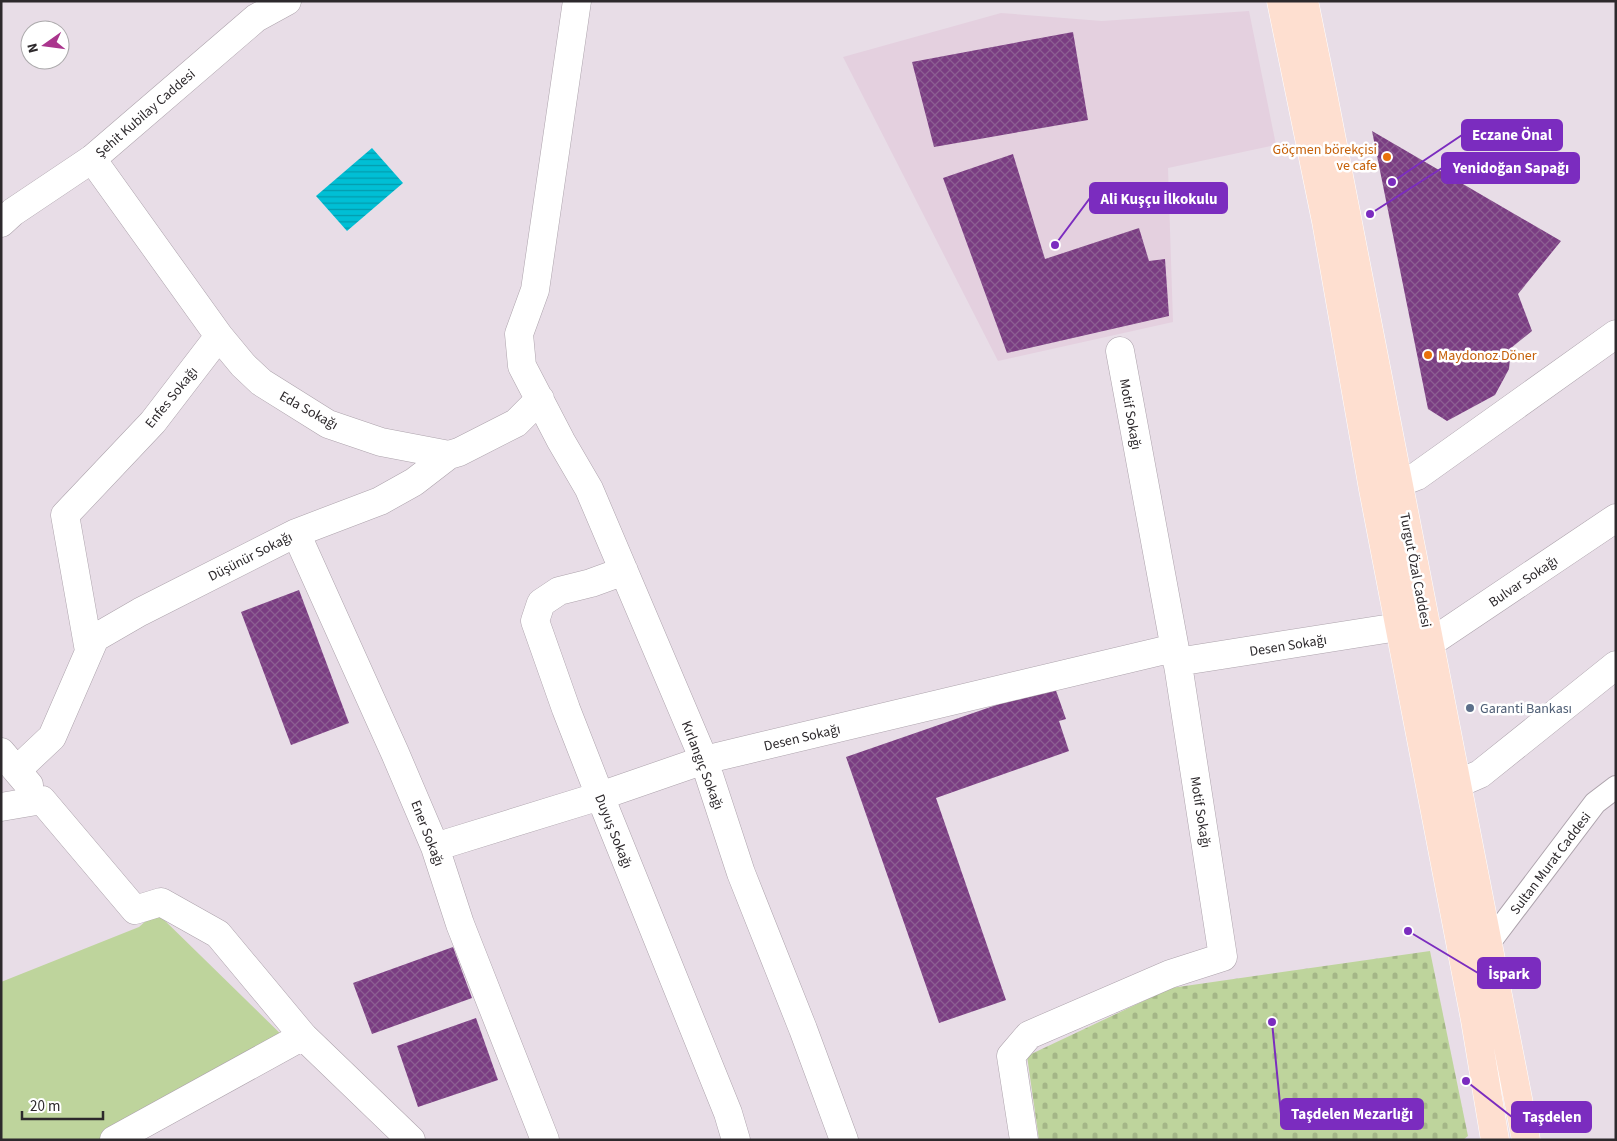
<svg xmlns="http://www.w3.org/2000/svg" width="1617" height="1141" font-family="'Source Sans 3',sans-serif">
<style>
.education{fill:#e4d0df}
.green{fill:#bed49c}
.cemetery{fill:url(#cemetery-stones)}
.water{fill:url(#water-rules)}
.building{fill:url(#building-cross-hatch)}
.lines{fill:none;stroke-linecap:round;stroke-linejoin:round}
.pedestrian-casing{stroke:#ada3ac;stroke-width:24}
.minor-casing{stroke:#ada3ac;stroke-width:29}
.tertiary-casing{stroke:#ada3ac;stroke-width:29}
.primary-casing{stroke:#fff;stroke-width:29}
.pedestrian{stroke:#fff;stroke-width:22}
.minor{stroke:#fff;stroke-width:28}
.tertiary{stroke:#fff;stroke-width:28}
.primary{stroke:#fedfd0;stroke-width:28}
.food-dot{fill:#e8710a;stroke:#fff;stroke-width:2}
.service-dot{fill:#5c6f8a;stroke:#fff;stroke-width:2}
.labels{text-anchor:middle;stroke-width:5;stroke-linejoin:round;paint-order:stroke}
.street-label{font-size:14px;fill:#2d292c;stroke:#fff}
.food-label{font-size:14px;fill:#c56008;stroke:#fff;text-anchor:end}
.service-label{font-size:14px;fill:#4e5e75;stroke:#fff;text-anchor:start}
.leader{fill:none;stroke:#7b2cbf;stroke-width:2}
.callout-dot{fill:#7b2cbf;stroke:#fff;stroke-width:2}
.callout{fill:#7b2cbf;stroke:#7b2cbf;stroke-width:2}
.callout-label{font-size:15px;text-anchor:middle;font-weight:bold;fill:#fff}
</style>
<defs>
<pattern id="cemetery-stones" width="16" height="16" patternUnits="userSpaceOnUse" patternTransform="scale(1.25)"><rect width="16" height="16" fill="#bed49c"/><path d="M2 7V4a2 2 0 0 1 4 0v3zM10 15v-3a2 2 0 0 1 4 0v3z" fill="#a4b687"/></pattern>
<pattern id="water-rules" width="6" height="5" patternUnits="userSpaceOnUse" patternTransform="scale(1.25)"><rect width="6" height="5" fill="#00bfd5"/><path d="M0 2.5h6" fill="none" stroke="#039bad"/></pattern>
<pattern id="building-cross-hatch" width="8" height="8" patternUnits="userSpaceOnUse" patternTransform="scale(1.25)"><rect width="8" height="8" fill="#7a3d82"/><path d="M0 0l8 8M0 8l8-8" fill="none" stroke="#8c5e92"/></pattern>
</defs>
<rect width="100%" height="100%" fill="#e8dde7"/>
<path class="education" d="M1249 11 1276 145 1168 168 1173 322 998 361 843 57 1001 13 1102 21Z"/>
<path class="green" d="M156 912 290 1043 119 1140H1V982L139 927Z"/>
<path class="cemetery" d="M1430 951 1468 1136 1463 1140H1039L1027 1056 1171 988Z"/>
<path class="water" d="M372 148 403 183 347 231 316 196Z"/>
<path class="building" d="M1073 32 1088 120 934 147 912 62Z
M1372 131 1561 241 1518 294 1532 331 1511 348 1509 369 1495 395 1447 421 1428 409Z
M1013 154 1045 259 1139 228 1149 261 1165 259 1169 316 1007 353 943 178Z
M299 590 349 723 291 745 241 612Z
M1054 685 1066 719 1059 721 1069 751 936 798 1006 1000 939 1023 846 757Z
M453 947 472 998 372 1034 353 983Z
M476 1018 498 1080 418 1107 397 1046Z"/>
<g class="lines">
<g class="pedestrian-casing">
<path id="pedestrian" d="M1489 943 1595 803 1616 787"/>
</g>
<g class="minor-casing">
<path id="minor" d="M577 1 535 290 519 334 522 366 561 441 589 489 704 760 741 873 803 1029 844 1140
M219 336 243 365 261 382 328 424 381 442 449 455
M1399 483 1417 476 1616 334
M296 533 395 753 435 847 460 924 545 1140
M624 571 591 583 559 591 541 603 535 621 566 709 600 796 728 1113 736 1140
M1430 643 1616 518
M89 651 65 515 153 422 219 336 92 159
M1177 662 1398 627
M1 752 29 785
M17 770 52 737 95 638 140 612 296 533 380 501 414 482 449 455 459 452 516 423 540 399
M1457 784 1480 774 1616 665
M1 807 42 800 135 910 161 902 218 934 303 1036 411 1140
M435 847 600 796 704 760 1174 648
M114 1140 303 1036
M1024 1140 1011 1056 1029 1035 1170 974 1223 957 1179 671 1120 351"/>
</g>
<g class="tertiary-casing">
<path id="tertiary" d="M1 223 13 212 92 159 256 18 287 1"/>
</g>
<g class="primary-casing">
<path id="primary" d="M1281 1 1326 221 1373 489 1475 1020 1495 1140
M1304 1 1323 94 1526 1140"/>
</g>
<use href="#pedestrian" class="pedestrian"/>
<use href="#minor" class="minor"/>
<use href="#tertiary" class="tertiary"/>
<use href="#primary" class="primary"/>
</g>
<g class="food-dot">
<circle cx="1387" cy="157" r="5"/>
<circle cx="1428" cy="355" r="5"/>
</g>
<circle class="service-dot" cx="1470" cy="708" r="5"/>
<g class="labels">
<g class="street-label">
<text transform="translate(145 113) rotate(-41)" y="5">Şehit Kubilay Caddesi</text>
<text transform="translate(171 397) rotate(-51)" y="5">Enfes Sokağı</text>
<text transform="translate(309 410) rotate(29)" y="5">Eda Sokağı</text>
<text transform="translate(1131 414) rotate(80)" y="5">Motif Sokağı</text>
<text transform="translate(250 556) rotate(-27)" y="5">Düşünür Sokağı</text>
<text transform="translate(1416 570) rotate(79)" y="5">Turgut Özal Caddesi</text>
<text transform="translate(1523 581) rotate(-34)" y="5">Bulvar Sokağı</text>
<text transform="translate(1288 645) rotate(-9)" y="5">Desen Sokağı</text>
<text transform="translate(802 737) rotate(-13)" y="5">Desen Sokağı</text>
<text transform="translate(703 765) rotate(69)" y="5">Kırlangıç Sokağı</text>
<text transform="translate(1201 812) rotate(81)" y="5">Motif Sokağı</text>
<text transform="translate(614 831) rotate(68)" y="5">Duyuş Sokağı</text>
<text transform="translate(428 833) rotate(69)" y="5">Ener Sokağı</text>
<text transform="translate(1550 863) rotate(-53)" y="5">Sultan Murat Caddesi</text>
</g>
<g class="food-label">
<text x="1377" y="154">Göçmen börekçisi<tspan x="1377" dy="16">ve cafe</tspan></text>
<text x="1438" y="360" text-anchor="start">Maydonoz Döner</text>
</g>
<g class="service-label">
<text x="1480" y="713">Garanti Bankası</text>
</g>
</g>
<path class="leader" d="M1392 182L1462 135M1370 214L1442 168M1055 245L1090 198M1408 931L1478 973M1272 1022L1281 1114M1466 1081L1512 1117"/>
<g class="callout-dot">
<circle cx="1392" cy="182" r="5"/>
<circle cx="1370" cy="214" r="5"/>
<circle cx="1055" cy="245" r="5"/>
<circle cx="1408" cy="931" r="5"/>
<circle cx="1272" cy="1022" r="5"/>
<circle cx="1466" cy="1081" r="5"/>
</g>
<g class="callout">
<rect x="1462" y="120" width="100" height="30" rx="5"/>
<rect x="1442" y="153" width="137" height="30" rx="5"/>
<rect x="1090" y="183" width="137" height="30" rx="5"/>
<rect x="1478" y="958" width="62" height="30" rx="5"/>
<rect x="1281" y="1099" width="142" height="30" rx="5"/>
<rect x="1512" y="1102" width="79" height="30" rx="5"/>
</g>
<g class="callout-label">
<text x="1512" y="140">Eczane Önal</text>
<text x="1511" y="173">Yenidoğan Sapağı</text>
<text x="1159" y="204">Ali Kuşçu İlkokulu</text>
<text x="1509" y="979">İspark</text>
<text x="1352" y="1119">Taşdelen Mezarlığı</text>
<text x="1552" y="1122">Taşdelen</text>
</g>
<rect width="1617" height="1141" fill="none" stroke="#2d292c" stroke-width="5"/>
<g transform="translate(45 45) rotate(256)"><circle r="24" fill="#ffffff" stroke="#aba9ab"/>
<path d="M0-4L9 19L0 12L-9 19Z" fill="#aa358d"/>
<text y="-8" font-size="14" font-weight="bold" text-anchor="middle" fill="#2d292c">N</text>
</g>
<path d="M22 1111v8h81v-8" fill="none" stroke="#2d292c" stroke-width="2.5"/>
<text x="30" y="1111" font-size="15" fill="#2d292c" stroke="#ffffff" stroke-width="4" paint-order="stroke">20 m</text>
</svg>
